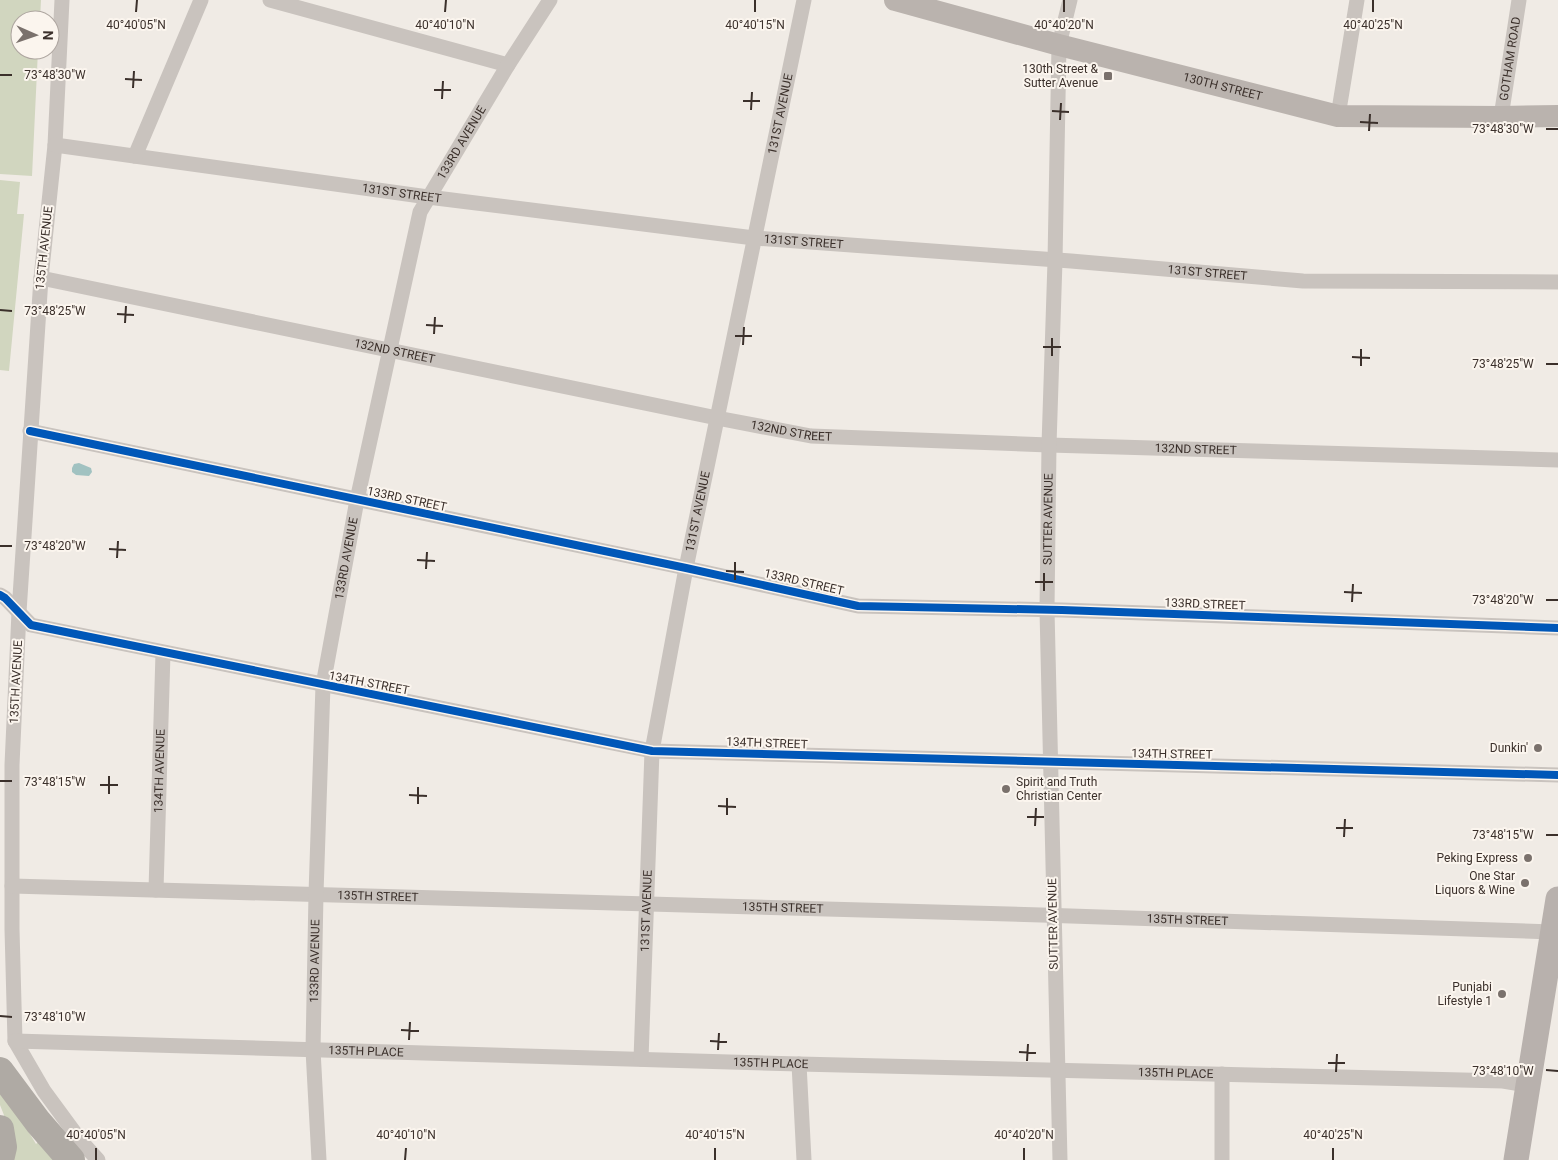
<svg xmlns="http://www.w3.org/2000/svg" width="1558" height="1160" font-family="Roboto,sans-serif">
<style>
.green{fill:#d1d6bf}
.water{fill:#a1c2c1}
.lines{fill:none;stroke-linecap:round;stroke-linejoin:round}
.street{stroke:#c9c3be;stroke-width:15}
.secondary{stroke:#bab3ae;stroke-width:22}
.primary{stroke:#b8b1ad;stroke-width:25}
.highway{stroke:#afaaa4;stroke-width:28}
.cycleway-casing{stroke:#fbf5ee;stroke-width:11}
.cycleway{stroke:#0057b8;stroke-width:8}
.ticks{fill:none;stroke:#3b302b;stroke-width:2}
.poi-dot{fill:#7a716c;stroke:#fbf5ee;stroke-width:2}
.labels{text-anchor:middle;stroke-width:4;stroke-linejoin:round;paint-order:stroke}
.street-label{font-size:12px;fill:#3b302b;stroke:#fbf5ee}
.poi-label{font-size:12px;fill:#3b302b;stroke:#fbf5ee;text-anchor:end}
.ticks-label{font-size:12px;text-anchor:middle;fill:#3b302b;stroke:#fbf5ee;stroke-width:4;stroke-linejoin:round;paint-order:stroke}
</style>
<rect width="100%" height="100%" fill="#f0ebe5"/>
<path class="green" d="M0 0H41L40 20H20V50H38L32 176 0 174Z
M0 180 20 182 17 214H24L9 371 0 370Z
M0 1085 36 1144 41 1139 58 1160H12L13 1138 0 1105Z"/>
<path class="water" d="M79 463 91 468 92 472 89 476 76 475 72 472V468L74 464Z"/>
<g class="lines">
<g class="street">
<path d="M62 0 55 145 41 278 19 612 12 765V929L15 1041 44 1091 80 1140 98 1160"/>
<path d="M270 0 508 65"/>
<path d="M1338 116 1357 0"/>
<path id="s1" d="M1501 117 1519 0"/>
<path id="s2" d="M55 145 428 197 754 238 1071 261 1303 281 1558 282"/>
<path d="M135 156 201 0"/>
<path id="s3" d="M41 278 717 418 811 436 1049 445 1558 460"/>
<path d="M30 431 686 568 858 606 1062 610 1558 628"/>
<path d="M0 595 5 598 31 625 652 751 1558 775"/>
<path id="s4" d="M12 886 1041 915 1553 932"/>
<path id="s5" d="M156 890 163 653"/>
<path id="s6" d="M15 1041 799 1064 1503 1081 1527 1085"/>
<path id="s7" d="M641 1059 652 751 686 568 804 0"/>
<path d="M799 1064 804 1160"/>
<path id="s8" d="M319 1160 313 1050 316 894 323 685 357 500 420 212 508 65 550 0"/>
<path id="s9" d="M1060 1160 1047 610 1049 445 1055 261 1059 45 1070 0"/>
<path d="M1222 1160V1074"/>
</g>
<path class="secondary" id="s10" d="M895 0 1059 45 1338 116 1501 117 1558 116"/>
<path class="primary" d="M1516 1160 1558 899"/>
<path class="highway" d="M0 1071 38 1122 71 1160
M0 1129 3 1147 0 1160"/>
<g class="cycleway-casing">
<path id="cycleway" d="M30 431 686 568 858 606 1062 610 1558 628
M0 595 5 598 31 625 652 751 1558 775"/>
</g>
<use href="#cycleway" class="cycleway"/>
</g>
<path class="ticks" d="M136 12 137 0M445 12 446 0M755 12V0M1064 12V0M1373 12V0M0 75H12M125 79 142 80M133 88 134 71M434 90H451M442 99 443 81M743 101H760M751 110 752 92M1052 111 1069 112M1060 120 1061 103M1360 122 1378 123M1546 129H1558M1369 131 1370 114M0 310 12 311M117 314 134 315M125 323 126 306M426 325 443 326M434 334 435 317M735 336H752M743 345 744 327M1043 347H1061M1052 356V338M1352 357 1370 358M1546 364H1558M1361 366V349M0 546H12M109 549 126 550M117 558 118 541M417 560 435 561M426 569 427 552M726 571 744 572M735 580V562M1035 582H1053M1044 591V573M1344 592 1362 593M1546 600H1558M1352 602 1353 584M0 781H12M100 785H118M109 794V776M409 795 427 796M418 804V787M718 806 736 807M727 815V798M1027 817H1044M1035 826 1036 808M1336 828H1353M1546 835H1558M1344 837 1345 819M0 1016 12 1017M401 1030 419 1031M409 1040 410 1022M710 1041 727 1042M718 1050 719 1033M1019 1052 1036 1053M1027 1061 1028 1044M1328 1063H1345M1546 1070 1558 1071M1336 1072 1337 1054M96 1160V1148M405 1160 406 1148M715 1160V1148M1024 1160V1148M1333 1160V1148"/>
<g class="poi-dot">
<rect x="1103" y="71" width="10" height="10" rx="2.5"/>
<circle cx="1538" cy="748" r="5"/>
<circle cx="1006" cy="789" r="5"/>
<circle cx="1528" cy="858" r="5"/>
<circle cx="1525" cy="883" r="5"/>
<circle cx="1502" cy="994" r="5"/>
</g>
<g class="labels">
<g class="street-label">
<text dy="4" stroke="none"><textPath href="#s1" startOffset="59">GOTHAM ROAD</textPath></text>
<text dy="4" stroke="none"><textPath href="#s10" startOffset="339">130TH STREET</textPath></text>
<text dy="4" stroke="none"><textPath href="#s7" startOffset="958">131ST AVENUE</textPath></text>
<text dy="4" stroke="none"><textPath href="#s8" startOffset="1039">133RD AVENUE</textPath></text>
<text dy="4" stroke="none"><textPath href="#s2" startOffset="350">131ST STREET</textPath></text>
<text dy="4" stroke="none"><textPath href="#s2" startOffset="755">131ST STREET</textPath></text>
<text transform="translate(44 248) rotate(-84)" y="4">135TH AVENUE</text>
<text dy="4" stroke="none"><textPath href="#s2" startOffset="1160">131ST STREET</textPath></text>
<text dy="4" stroke="none"><textPath href="#s3" startOffset="361">132ND STREET</textPath></text>
<text dy="4" stroke="none"><textPath href="#s3" startOffset="766">132ND STREET</textPath></text>
<text dy="4" stroke="none"><textPath href="#s3" startOffset="1171">132ND STREET</textPath></text>
<text transform="translate(407 499) rotate(12)" y="4">133RD STREET</text>
<text dy="4" stroke="none"><textPath href="#s7" startOffset="552">131ST AVENUE</textPath></text>
<text dy="4" stroke="none"><textPath href="#s9" startOffset="641">SUTTER AVENUE</textPath></text>
<text dy="4" stroke="none"><textPath href="#s8" startOffset="604">133RD AVENUE</textPath></text>
<text transform="translate(804 582) rotate(13)" y="4">133RD STREET</text>
<text transform="translate(1205 604) rotate(2)" y="4">133RD STREET</text>
<text transform="translate(16 682) rotate(-87)" y="4">135TH AVENUE</text>
<text transform="translate(369 683) rotate(11)" y="4">134TH STREET</text>
<text transform="translate(767 743) rotate(2)" y="4">134TH STREET</text>
<text transform="translate(1172 754) rotate(1)" y="4">134TH STREET</text>
<text dy="4" stroke="none"><textPath href="#s5" startOffset="119">134TH AVENUE</textPath></text>
<text dy="4" stroke="none"><textPath href="#s4" startOffset="366">135TH STREET</textPath></text>
<text dy="4" stroke="none"><textPath href="#s4" startOffset="771">135TH STREET</textPath></text>
<text dy="4" stroke="none"><textPath href="#s7" startOffset="148">131ST AVENUE</textPath></text>
<text dy="4" stroke="none"><textPath href="#s4" startOffset="1176">135TH STREET</textPath></text>
<text transform="translate(1053 924) rotate(-91)" y="4">SUTTER AVENUE</text>
<text dy="4" stroke="none"><textPath href="#s8" startOffset="199">133RD AVENUE</textPath></text>
<text dy="4" stroke="none"><textPath href="#s6" startOffset="351">135TH PLACE</textPath></text>
<text dy="4" stroke="none"><textPath href="#s6" startOffset="756">135TH PLACE</textPath></text>
<text dy="4" stroke="none"><textPath href="#s6" startOffset="1161">135TH PLACE</textPath></text>
</g>
<g class="poi-label">
<text x="1098" y="73">130th Street &amp;<tspan x="1098" dy="14">Sutter Avenue</tspan></text>
<text x="1528" y="752">Dunkin'</text>
<text x="1016" y="786" text-anchor="start">Spirit and Truth<tspan x="1016" dy="14">Christian Center</tspan></text>
<text x="1518" y="862">Peking Express</text>
<text x="1515" y="880">One Star<tspan x="1515" dy="14">Liquors &amp; Wine</tspan></text>
<text x="1492" y="991">Punjabi<tspan x="1492" dy="14">Lifestyle 1</tspan></text>
</g>
</g>
<g class="ticks-label">
<text x="136" y="29">40°40'05"N</text>
<text x="445" y="29">40°40'10"N</text>
<text x="755" y="29">40°40'15"N</text>
<text x="1064" y="29">40°40'20"N</text>
<text x="1373" y="29">40°40'25"N</text>
<text x="55" y="79">73°48'30"W</text>
<text x="1503" y="133">73°48'30"W</text>
<text x="55" y="315">73°48'25"W</text>
<text x="1503" y="368">73°48'25"W</text>
<text x="55" y="550">73°48'20"W</text>
<text x="1503" y="604">73°48'20"W</text>
<text x="55" y="786">73°48'15"W</text>
<text x="1503" y="839">73°48'15"W</text>
<text x="55" y="1021">73°48'10"W</text>
<text x="1503" y="1075">73°48'10"W</text>
<text x="96" y="1139">40°40'05"N</text>
<text x="406" y="1139">40°40'10"N</text>
<text x="715" y="1139">40°40'15"N</text>
<text x="1024" y="1139">40°40'20"N</text>
<text x="1333" y="1139">40°40'25"N</text>
</g>
<g transform="translate(35 35) rotate(92)"><circle r="24" fill="#fbf5ee" stroke="#aea6a0"/>
<path d="M0-4L9 19L0 12L-9 19Z" fill="#7a716c"/>
<text y="-8" font-size="14" font-weight="bold" text-anchor="middle" fill="#3b302b">N</text>
</g>
</svg>
